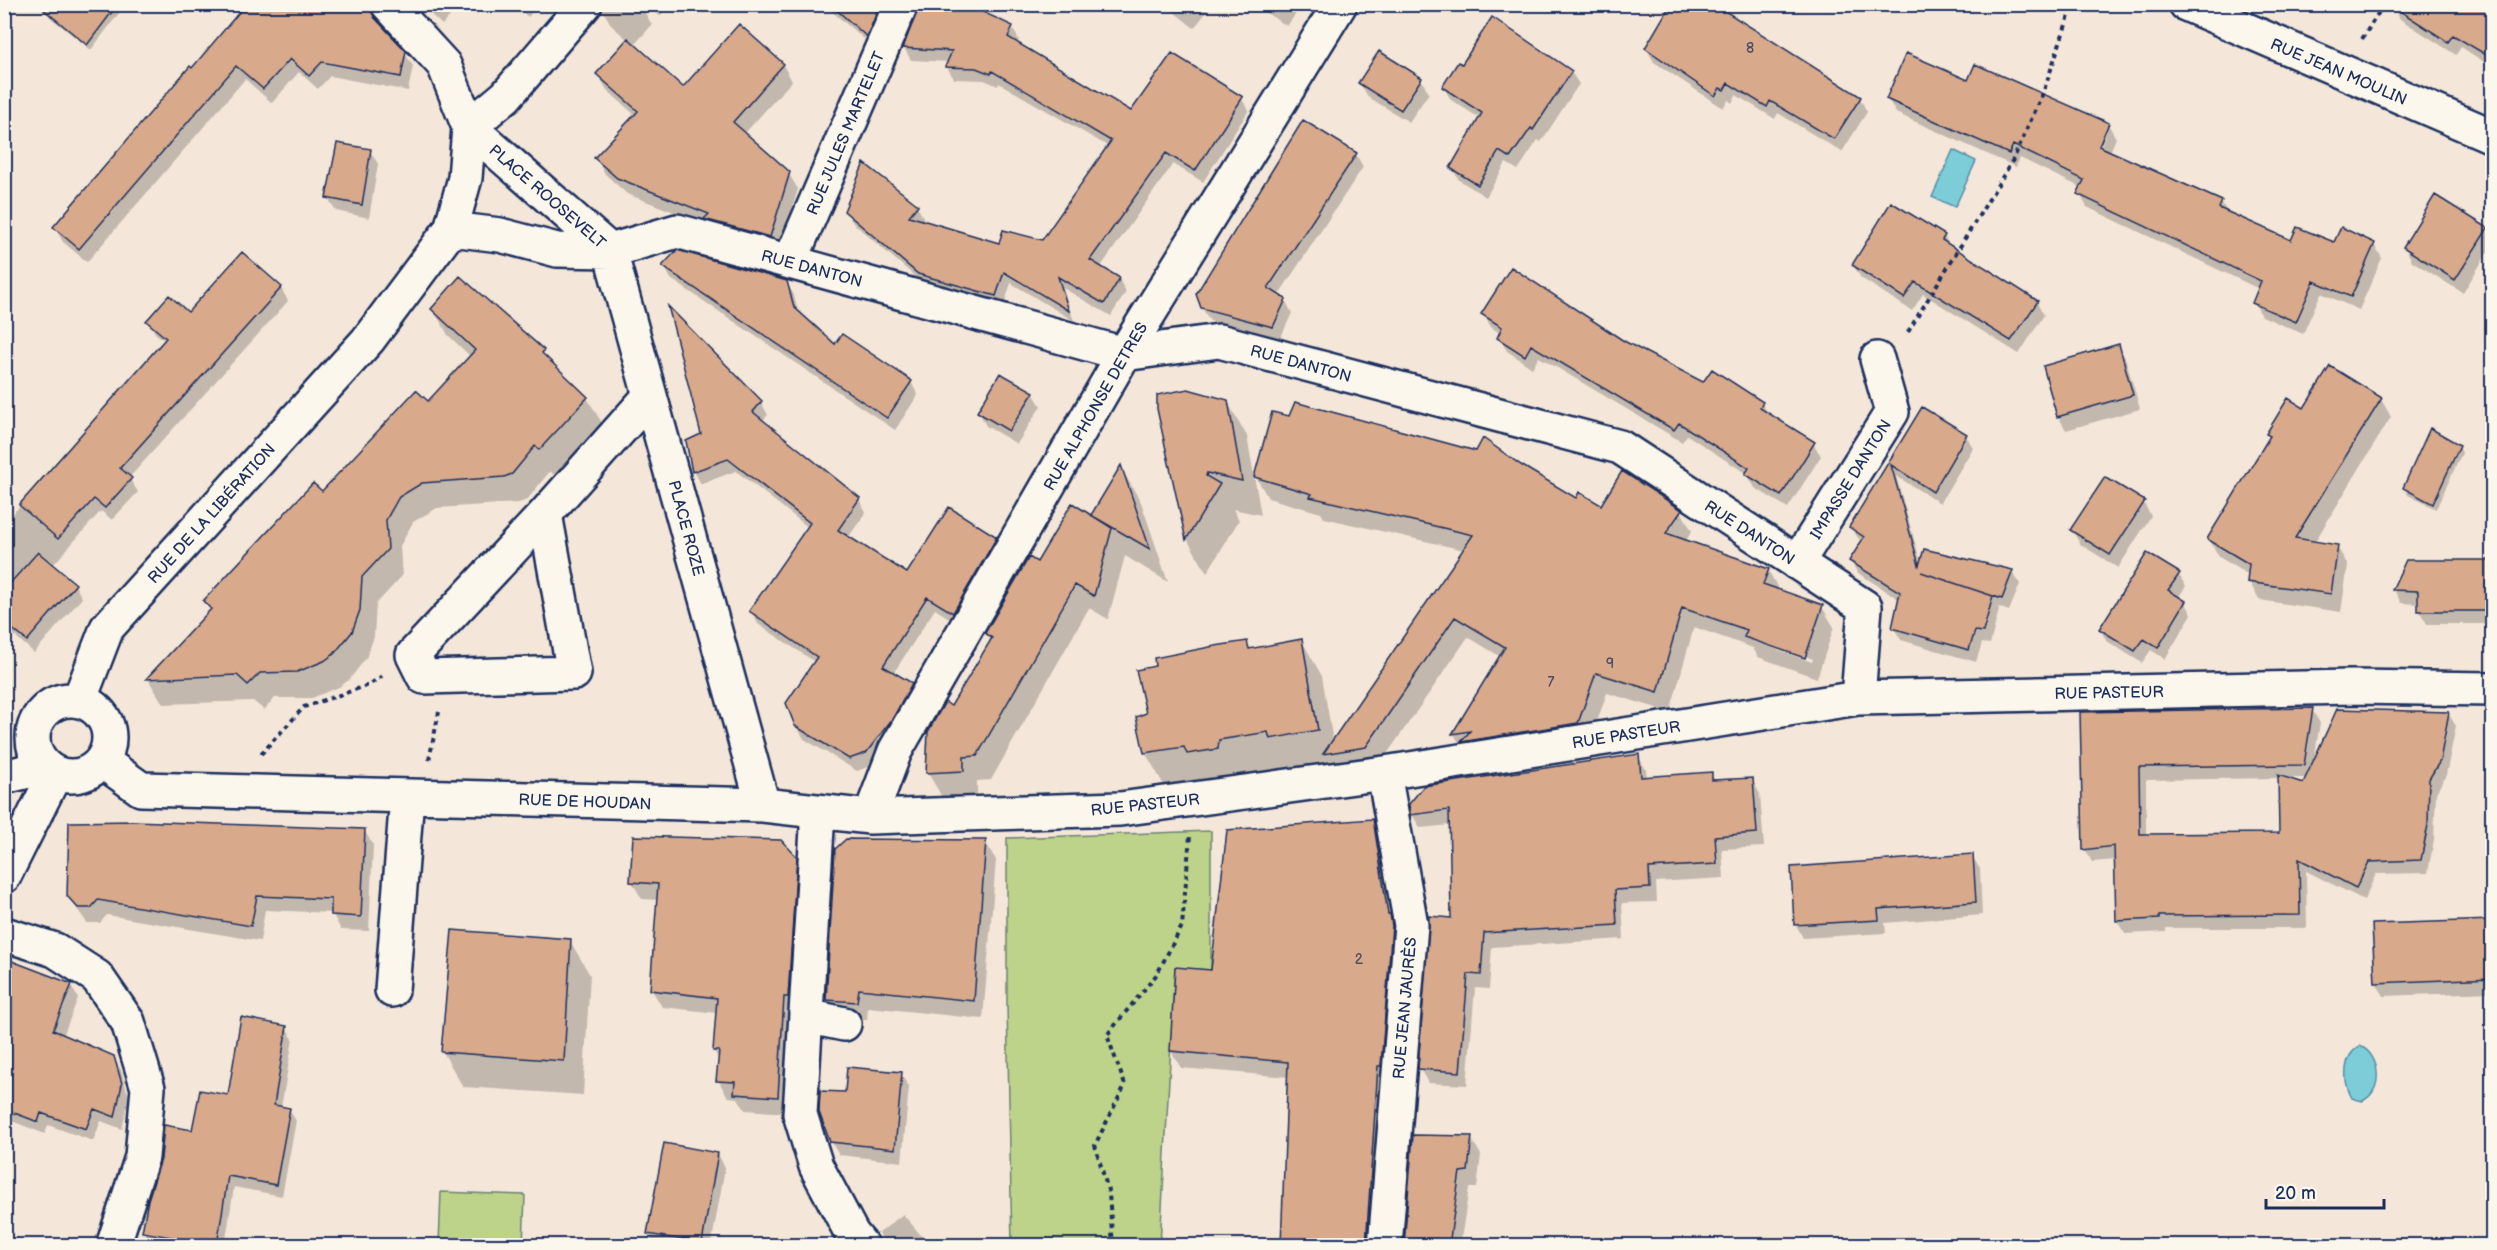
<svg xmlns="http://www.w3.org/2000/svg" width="2497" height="1250" font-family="'Balsamiq Sans',sans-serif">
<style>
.green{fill:#bdd389;stroke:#6c8174;stroke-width:1.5}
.water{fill:#7dcdd9;stroke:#568ea8;stroke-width:1.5}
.shadow{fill:#0003;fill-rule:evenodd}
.building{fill:#d9a98b;stroke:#1b2f5e;stroke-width:1.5}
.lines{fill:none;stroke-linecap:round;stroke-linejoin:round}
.minor-casing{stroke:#1b2f5e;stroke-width:38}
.path{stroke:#1b2f5e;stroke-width:4;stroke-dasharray:4.5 4.5;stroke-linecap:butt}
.minor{stroke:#fbf7ec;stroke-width:33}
.labels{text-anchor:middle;stroke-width:6;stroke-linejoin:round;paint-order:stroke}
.number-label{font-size:14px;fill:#4a4e69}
.street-label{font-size:16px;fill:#1b2f5e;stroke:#fbf7ec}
</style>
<rect width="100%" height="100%" fill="#f4e7d9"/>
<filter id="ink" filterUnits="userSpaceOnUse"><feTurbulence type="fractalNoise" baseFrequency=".0167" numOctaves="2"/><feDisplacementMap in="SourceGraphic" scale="12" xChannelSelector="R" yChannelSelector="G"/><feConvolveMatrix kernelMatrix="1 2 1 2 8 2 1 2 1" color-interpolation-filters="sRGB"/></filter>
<g filter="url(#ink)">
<path class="green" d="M1211 831V970L1175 968 1160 1245H1012L1007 1005V838Z
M441 1192 525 1195 523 1245H439Z"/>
<path class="water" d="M1953 150 1976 161 1955 207 1932 197Z
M2360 1046C2381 1055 2384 1092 2362 1101L2352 1098C2343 1082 2342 1056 2360 1046Z"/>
<path class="shadow" d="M51 4H126L91 50 50 17 46 11Z
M248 4H383L377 20 404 52 413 66 408 91 330 76 318 89 299 72 272 103 245 79 87 262 63 242 55 228Z
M408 4H461L442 25 424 8 422 17Z
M513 4H540L528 17Z
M604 4H637L644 11 652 25 634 45 683 89 783 65 792 81 744 134 788 173 798 189 779 252 627 194 605 174 596 158 636 116 607 90 598 74 628 40 612 26 603 11Z
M647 4H670L660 16Z
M823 4H880L864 39Z
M924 4H1001L982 13 1012 27 1019 40 1017 44 1132 113 1241 98 1249 110 1203 182 1173 164 1100 268 1119 279 1126 292 1111 316 1063 288 1074 321 1011 283 1003 308 926 286 853 223 846 211 865 166 917 206 924 219 922 222 1000 245 1043 242 1109 147 999 83 998 86 984 80 954 79 947 67 949 62 911 60 904 48Z
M1164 4H1213L1194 28Z
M1252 4H1313L1307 13 1300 8 1287 26Z
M2492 4V67L2461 47 2456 55 2400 19 2392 6Z
M1646 48 1860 98 1867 112 1842 152 1778 113 1775 119 1736 95 1732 103 1728 100 1723 108 1654 62Z
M1571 72 1579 84 1541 142 1538 140 1518 170 1506 163 1486 197 1459 180 1452 168 1481 119 1451 100 1444 88Z
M1421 79 1429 93 1409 122 1368 97 1360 83Z
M1968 82 2108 124 2116 138 2110 152 2221 202 2228 213 2292 242 2374 245 2382 258 2359 310 2321 293 2303 334 2262 316 2254 303 2259 289 2087 207 2079 193 2082 188 2020 158 2016 167 1896 113 1888 99ZM2104 131H2107L2098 153 2095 152Z
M370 151 378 164 369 218 336 211 328 198Z
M1356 154 1363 167 1278 296 1285 300 1292 313 1280 339 1210 321 1202 308Z
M2487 229 2492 245 2463 293 2412 261 2405 247Z
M1944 236 1950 247 2036 302 2044 315 2019 354 1923 294 1912 311 1861 278 1853 265Z
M243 254 281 288 288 301 129 478 138 492 112 520 101 511 52 566 75 585 82 598 34 653 4 626V524L165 341 155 333 148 321 188 314Z
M664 266 786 282 794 295 798 313 835 346 911 382 918 395 895 430 671 279Z
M433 309 542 351 547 360 587 398 602 423 554 475 550 471 527 500 519 503 437 508 413 522 400 546 402 576 376 604 374 637 366 658 349 680 339 687 312 698H275L264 710 253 701 163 704 148 679 211 612 205 601 322 493 428 403 471 357 448 335Z
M1483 314 1623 342 1704 384 1712 371 1762 404 1770 416 1813 443 1821 456 1788 508 1755 488 1747 474 1687 435 1682 442 1539 357 1532 368 1507 351 1499 337 1501 334 1491 327Z
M2118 346 2126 360 2140 409 2066 430 2058 416Z
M1033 393 1041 406 1017 444 986 426 979 412Z
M2381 399 2391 417 2314 543 2337 547 2348 565 2341 612 2259 600 2249 581V575L2219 557 2209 539 2271 438 2268 434 2305 410Z
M1227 401 1247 436 1261 515 1233 509 1239 520 1207 573 1187 539 1159 409Z
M761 402 768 415 762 421 859 499 866 512 848 538 908 575 996 538 1003 551 960 625 935 609 893 674 911 684 919 697 873 765 857 771 804 739 796 725 815 662 758 624 751 611 809 528 736 471 701 484 694 471Z
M1922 409 1966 435 1973 448 1940 503 1896 476 1921 564 2012 571 2020 584 2009 611 1998 607 1999 610 1990 644 1982 643 1976 662 1901 640 1894 628 1900 600 1858 573 1850 561 1862 543 1850 527Z
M2459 446 2462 453 2436 509 2408 495 2405 488Z
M1520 466 1577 500 1601 507 1681 511 1692 531 1685 542 1768 570 1780 592 1822 607 1834 627 1817 678 1758 657 1753 648 1694 627 1670 712 1607 693 1589 744 1465 754 1454 734 1501 657 1468 637 1378 767 1292 773 1288 767 1238 775 1237 783 1165 787 1145 752 1148 714 1157 667 1247 642 1251 650 1302 641 1322 676 1333 741 1464 550 1324 518 1321 513 1268 498 1256 477ZM1750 637 1813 659 1812 662 1750 640Z
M1121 468 1141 502 1168 582 1125 556 1108 619 1089 608 991 780 977 781V796L942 797 928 773 952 708 991 642 986 633 1036 563 1072 505 1092 517Z
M2143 502 2151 516 2118 568 2080 544 2072 530Z
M2407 562H2490L2492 566V633V624H2427L2419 610V604L2401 603 2394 590Z
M2178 574 2186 586 2178 598 2185 602 2192 614 2165 659 2151 650 2142 663 2107 641 2100 629Z
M2312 710 2320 723 2314 760 2448 713 2456 726 2446 775 2436 793 2434 839 2428 873 2376 874 2364 900 2306 871 2307 928H2166V932L2125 934 2117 921 2116 860 2092 862 2085 849 2082 713ZM2280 778 2281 835H2146V780ZM2285 778H2307L2304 784Z
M2489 714H2492V806L2490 801Z
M1638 756 1646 770 1647 778 1711 774 1716 782 1752 780 1760 794 1764 847 1722 849 1724 878 1656 882 1657 902 1622 903 1624 939 1492 947 1489 989 1475 988 1467 1085 1428 1083 1420 1069 1453 919 1451 825 1420 828 1412 814Z
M1372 820 1382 837 1396 927 1376 1246H1282L1289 1077 1181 1068 1171 1051 1212 972Z
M364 830 373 845 369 931 341 930 332 913 265 910 260 941 107 915 100 923H87L68 896Z
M985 842 996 860 983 1019 868 1007 867 1020 838 1018 827 1000Z
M1972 856 1980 869 1982 915 1885 923 1886 933 1803 938 1796 925Z
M795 857 805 875 787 1113 745 1110 738 1098 728 1097 718 1080 719 1060 714 1051 717 1013 662 1007 652 990 659 900 642 899 632 882Z
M2492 922V992L2384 996 2376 983Z
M570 941 590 975 583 1095 463 1087 443 1052Z
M4 960 71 986 78 998 63 1036 113 1057 121 1070 129 1098 122 1129 101 1121 93 1141 48 1125 45 1134 4 1118Z
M286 1027 293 1039 281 1108 289 1109 296 1121 282 1196 234 1187 225 1246 150 1244 144 1232 193 1132 229 1097Z
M901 1074 909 1087 902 1162 839 1155 831 1142 847 1094Z
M1414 1137 1471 1138 1481 1155 1477 1188H1469L1460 1246H1405Z
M718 1154 725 1168 711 1246H655L648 1234Z
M903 1214 930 1246 885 1244 879 1233Z"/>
<path class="building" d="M37 4H118L87 45Z
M246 4H370L374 17 406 51 401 77 322 62 309 76 290 59 263 89 236 66 79 249 53 227 190 66 192 68Z
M830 4H880L867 37Z
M919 4H966L1013 26 1008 37 1131 111 1172 53 1243 97 1195 171 1166 153 1090 260 1120 278 1104 304 1058 277 1069 311 1004 272 996 296 918 274 844 211 864 163 918 205 909 216 999 243 1003 230 1042 240 1111 141 992 71 991 74 976 68 945 67 952 51 903 48Z
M1671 4H1714L1861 97 1834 139 1770 101 1767 107 1728 83 1724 90 1720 88 1715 96 1645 48Z
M2389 4H2493V59L2453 35 2448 42Z
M1492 17 1572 71 1533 130 1531 128 1510 158 1499 151 1478 185 1450 168 1482 113 1442 87 1458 62 1462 64Z
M739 24 784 64 733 122 790 172 770 237 704 219 709 214 617 178 594 158 638 111 596 74 628 38 683 87Z
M1379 51 1422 78 1401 110 1358 83Z
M1906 53 1968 80 1975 64 2109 123 2099 146 2222 201 2219 208 2291 240 2297 227 2334 242 2341 227 2375 243 2351 297 2314 281 2296 322 2252 303 2261 281 2077 194 2084 180 2013 145 2009 154 1886 99Z
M1303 120 1357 153 1268 288 1286 299 1273 327 1201 308 1196 294Z
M337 143 371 149 362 205 326 198Z
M2435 195 2488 228 2455 280 2403 247Z
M1891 202 1945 235 1942 240 2038 301 2011 341 1915 282 1904 298 1852 265Z
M677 250 787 281 794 307 835 344 842 334 912 381 887 418 662 266Z
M242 252 282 287 120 468 132 478 105 508 94 499 58 539 19 505 166 338 146 321 169 295 188 312Z
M1511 267 1624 341 1703 382 1712 369 1763 402 1760 408 1815 442 1781 496 1745 474 1749 468 1679 423 1674 430 1531 345 1525 356 1497 338 1502 327 1481 314Z
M460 276 544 350 542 353 588 397 539 450 535 446 512 474 504 477 422 483 399 497 386 520 388 549 362 577 360 610 352 632 334 654 324 661 297 672 260 673 248 685 237 675 146 679 211 609 203 601 313 483 322 491 416 390 428 401 475 350 431 309Z
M668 306 762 401 753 412 860 498 838 530 907 573 949 507 997 537 953 613 927 597 883 666 912 683 893 718 866 753 849 759 795 726 786 703 817 657 749 611 810 523 728 459 692 472 686 441 701 434Z
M2119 344 2133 395 2057 417 2043 366Z
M2330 366 2382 398 2295 538 2338 545 2331 594 2247 582 2249 564 2207 539 2270 436 2266 434 2288 398 2304 408Z
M1000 373 1034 392 1009 431 977 412Z
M1188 389 1228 400 1242 481 1207 473 1206 476 1220 484 1186 540 1157 409V395Z
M1295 402 1476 451 1483 438 1521 465 1576 498 1579 492 1601 505 1622 471 1682 510 1666 533 1769 569 1763 584 1823 605 1805 658 1744 637 1747 630 1682 608 1658 692 1596 673 1578 723 1461 742 1470 731 1452 734 1505 647 1455 617 1366 747 1323 754 1473 535 1310 497 1312 494 1254 477 1272 412 1289 416Z
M1922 407 1967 434 1933 492 1891 465 1919 565 1924 549 2013 570 2002 599 1921 572 1993 596 1983 632 1975 631 1969 650 1892 628 1900 592 1849 561 1864 537 1849 527Z
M2430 428 2460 445 2433 504 2403 488Z
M1121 465 1150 549 1091 515Z
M2105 477 2145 501 2110 555 2070 530Z
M1072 503 1112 528 1094 596 1075 585 977 756 964 757V771L926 773 928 732 945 702 951 706 992 638 985 633 1029 557 1037 562Z
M38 552 76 584 27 641 4 622V590Z
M2147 553 2180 573 2168 590 2186 601 2158 648 2144 639 2135 651 2099 629Z
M2406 560H2491L2490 611H2418V591L2392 590Z
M1302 639 1318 730 1270 739 1268 732 1219 740 1218 749 1187 754 1184 747 1144 753 1136 717 1146 713 1136 670 1155 666 1154 658 1215 646 1247 641 1249 649Z
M2313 708 2304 765 2139 767 2140 834 2279 833 2278 775 2303 783 2337 709 2449 712 2440 761 2429 779 2428 825 2421 860 2369 862 2356 888 2299 859 2300 915 2159 916V919L2116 921 2114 846 2083 850 2080 712Z
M1639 754 1641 777 1712 772V780L1753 778 1757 833 1715 836 1717 864 1649 868 1650 888 1615 890 1617 925 1484 933 1481 975 1468 974 1460 1072 1418 1069 1429 916 1451 918 1449 810 1410 815 1409 804 1424 786Z
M1373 819 1388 914H1390L1392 926 1381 1066H1378L1366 1245H1281L1288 1062 1170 1051 1175 967 1211 970 1227 830Z
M133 821 365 829 361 917 331 915V899L257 896 251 926 98 900 91 908H78L67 896 69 822Z
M633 836 781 840 797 857 788 997H784L778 1097 734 1094 735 1082 716 1081 719 1051H713L717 998 650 990 658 884 630 882Z
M846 839 986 840 974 1001 859 989 857 1002 826 1000 835 849Z
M1973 854 1976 902 1878 909 1879 920 1794 925 1791 867Z
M2493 920V978L2375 983 2372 924Z
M452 930 571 939 564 1061 441 1052Z
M4 958 72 984 53 1030 114 1056 122 1084 115 1117 94 1109 86 1129 41 1113 38 1122 4 1109Z
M241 1017 287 1026 274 1105 290 1108 276 1185 228 1176 217 1245 142 1232 148 1200 161 1159 164 1125 192 1130 200 1090 228 1095Z
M847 1067 902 1072 895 1149 830 1142 819 1112 820 1091 845 1092Z
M1413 1135 1472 1136 1468 1171 1460 1172 1449 1245H1404Z
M664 1143 718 1153 702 1243 647 1234Z"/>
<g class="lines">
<g class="minor-casing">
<path id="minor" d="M2186 4 2492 136
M469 127 610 251
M469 127 506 96 585 4
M451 229 500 235 557 250 610 251 677 231 1124 354 1219 341 1620 447 1865 607 1858 698
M610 251 763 805
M790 262 901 4
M545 514 574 673 424 677 413 655Z
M545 514 650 396
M1797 563 1892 412 1877 359
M33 738a38 38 0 1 1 76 0a38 38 0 1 1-76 0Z
M79 701 107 628 368 340 451 229 465 178 469 127 444 65 388 4
M102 761 141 789 763 805 870 817 1120 809 1384 773 1858 698 2351 687 2492 689
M1384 773 1411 925 1385 1246
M4 777 45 767
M818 812 800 1114 816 1166 852 1234 862 1246
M870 817 895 751 1124 354 1340 4
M4 876 55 774
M4 934 55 950 97 977 128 1022 148 1088 142 1157 113 1246
M392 990 407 796
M806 1016 844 1024"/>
</g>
<path class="path" d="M2362 39 2384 4
M1908 332 2014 158 2043 93 2073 4
M261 754 304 707 369 685 382 676
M429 760 439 712
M1113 1246 1109 1194 1095 1145 1125 1085 1107 1035 1157 974 1182 926 1190 836"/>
<use href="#minor" class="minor"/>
</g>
</g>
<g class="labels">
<g class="number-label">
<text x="1750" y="53">8</text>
<text x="1610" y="668">9</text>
<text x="1551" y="687">7</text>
<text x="1359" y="964">2</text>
</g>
<g class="street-label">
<text transform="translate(2339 71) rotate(23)" y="6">RUE JEAN MOULIN</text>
<text transform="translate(845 133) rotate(-67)" y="6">RUE JULES MARTELET</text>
<text transform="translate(548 196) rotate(41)" y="6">PLACE ROOSEVELT</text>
<text transform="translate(812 268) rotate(15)" y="6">RUE DANTON</text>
<text transform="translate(1301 363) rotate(15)" y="6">RUE DANTON</text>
<text transform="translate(1095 406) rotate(-60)" y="6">RUE ALPHONSE DETRES</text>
<text transform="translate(1850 479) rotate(-58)" y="6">IMPASSE DANTON</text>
<text transform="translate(211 513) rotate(-48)" y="6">RUE DE LA LIBÉRATION</text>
<text transform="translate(687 528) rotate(75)" y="6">PLACE ROZE</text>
<text transform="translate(1750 532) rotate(33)" y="6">RUE DANTON</text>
<text transform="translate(2109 692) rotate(-1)" y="6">RUE PASTEUR</text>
<text transform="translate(1626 734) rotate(-9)" y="6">RUE PASTEUR</text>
<text transform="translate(585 801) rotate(2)" y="6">RUE DE HOUDAN</text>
<text transform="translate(1145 804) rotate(-6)" y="6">RUE PASTEUR</text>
<text transform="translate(1404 1008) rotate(-85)" y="6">RUE JEAN JAURÈS</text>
</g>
</g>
<rect width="2497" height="1250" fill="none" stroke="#fbf7ec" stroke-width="24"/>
<rect x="12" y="12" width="2473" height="1226" fill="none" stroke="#1b2f5e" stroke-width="2" filter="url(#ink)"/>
<path d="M2266 1199v9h118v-9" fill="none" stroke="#1b2f5e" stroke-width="3"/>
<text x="2275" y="1199" font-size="18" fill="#1b2f5e" stroke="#fbf7ec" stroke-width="4.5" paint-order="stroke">20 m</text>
</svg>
